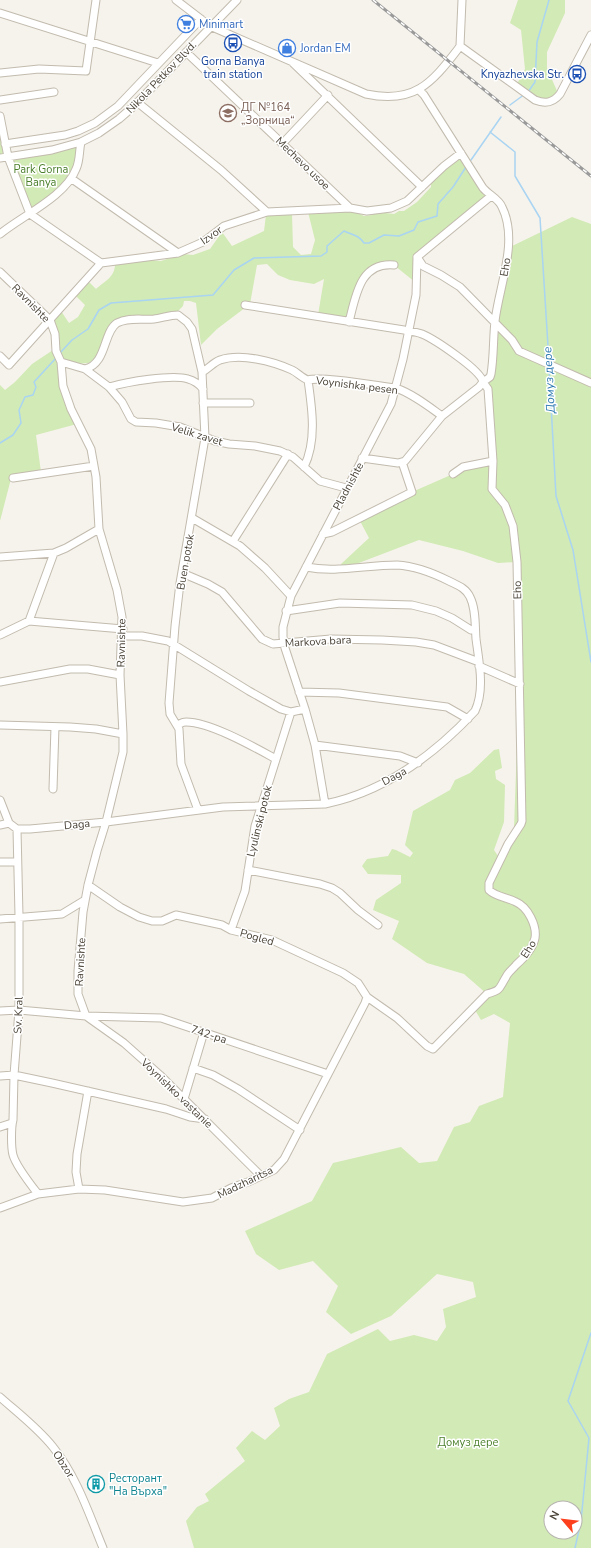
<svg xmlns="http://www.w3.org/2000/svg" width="591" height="1548" font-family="'Nunito Sans',sans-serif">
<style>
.green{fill:#d2eab5;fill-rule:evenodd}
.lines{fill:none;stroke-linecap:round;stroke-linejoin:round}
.stream{stroke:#a9d4f2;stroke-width:1.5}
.minor-casing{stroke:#c2bbae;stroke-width:9}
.minor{stroke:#fff;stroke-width:7}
.rail-casing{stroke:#9a9a9a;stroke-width:3}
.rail{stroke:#fff;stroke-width:1.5;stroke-dasharray:4.5;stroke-linecap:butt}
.labels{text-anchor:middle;stroke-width:3;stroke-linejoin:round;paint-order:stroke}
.shop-label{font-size:11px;fill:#366cbe;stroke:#fff;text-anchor:start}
.transit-label{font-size:11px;fill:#164399;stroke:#fff}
.street-label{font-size:11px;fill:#4b4439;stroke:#fff}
.education-label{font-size:11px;fill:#785e54;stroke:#fff;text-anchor:start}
.park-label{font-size:11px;fill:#4a7f2a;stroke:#fff}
.culture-label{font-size:11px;fill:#0d838f;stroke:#fff;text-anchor:start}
.water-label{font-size:12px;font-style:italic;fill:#2e7ab2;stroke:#fff}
</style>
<rect width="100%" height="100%" fill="#f6f3ec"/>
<path class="green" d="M518 0H565V13L547 52V68L557 91C544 109 530 93 517 84L525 69 521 30 510 23Z
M0 116 8 157 81 142 72 179 30 214 8 157 0 158Z
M460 154 488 196 416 256 415 282 390 262 373 266 351 304 345 319 318 315 324 279 314 284 290 280 278 275 267 264 257 265 250 304 217 329 201 345 196 303 190 301H184L183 306 178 311 112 324 94 360 88 363 58 365 64 401 77 424 36 435 41 472 12 475 0 521V385L5 390 15 382 32 364 53 350V320L61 311 69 323 78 317 85 305 75 295 88 281 96 289C105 281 115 277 115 264L149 260 161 261 183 254 193 255 210 249 222 232 232 246 264 231 266 215 292 214 293 247 301 255 311 254 315 240 308 212 352 210 364 216 372 215 377 212 394 214 399 211H404L417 202 431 187V180Z
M572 217 591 224V1548H194L186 1521 197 1507 209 1501 205 1494 245 1461 236 1448 252 1431 265 1440 280 1426 274 1408 289 1399 309 1392 327 1354 378 1329 390 1341 414 1335 437 1341 446 1327 443 1309 476 1297 473 1282 437 1274 391 1316 351 1334 326 1312 338 1286 313 1261 279 1270 256 1254 245 1231 312 1201 333 1163 401 1147 419 1163 437 1161 454 1127 470 1122 479 1106 503 1097 510 1023 494 1014 481 1020 475 1010 487 994 464 974 427 963 392 939 399 921 373 910 376 900 401 883V875L368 874 362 866 367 859 388 856 392 849 396 850 410 857 413 853 405 845 413 811 450 790 455 780 470 773 494 750 499 749 502 768 495 771 496 779 505 785 504 822 494 850 498 856 511 846 514 829 517 743V562L498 563 463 551 419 540 343 569 341 564 369 538 359 519 412 492 453 474 493 461 488 389 483 382 490 377 508 248ZM551 1508H575V1532H551Z"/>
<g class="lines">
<path class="stream" d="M528 92 535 82 537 42 549 0
M510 105 525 94
M490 132 515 152V176L540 218 549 362
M471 160 501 117
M60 353 72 340 88 329 99 310 111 303 213 295 234 270 254 258 321 256 327 252V246L344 231C352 235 359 235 364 243H369L384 235 399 236 414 230 418 222 437 216 438 204 453 187 466 167
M549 368 556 496 573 550 591 662
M0 443 13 435 21 423 19 410 25 397 33 395 36 387 34 382 56 358
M575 1548 581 1521 589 1438 568 1401 591 1333"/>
<g class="minor-casing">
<path id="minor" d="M176 0 210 26 366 94C414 104 431 84 458 49L460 46 462 0
M0 13 158 63
M460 46 535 100C545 104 553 103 560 94L591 35
M186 52 350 208
M293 63 422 187
M0 73 39 69 86 71 96 0
M0 100 54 92
M137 102 221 170 267 212
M0 116 8 157 30 214 101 263
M283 143 328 95
M5 144 65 135 78 131 95 123 118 106 201 19
M0 158 52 150 81 142 99 133 119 119 134 106 237 0
M72 179 178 253
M0 234C22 216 66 196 76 169 80 161 79 151 81 142
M417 257 423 266 441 275 460 287 512 340 519 351 591 383
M0 272 50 320 55 334 56 351 61 362 63 386 71 409 91 449 96 477 99 529 117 590 122 617 120 675 123 734V752L106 822 97 851 88 885 83 912 78 971V994L86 1016
M245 305 404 330C410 331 417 332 422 334 434 339 481 370 483 382L479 387 442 416 405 461 398 463 362 458
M349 322C356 295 360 262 394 265
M0 356 9 365 101 263 178 253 203 242 224 226 267 212 350 208 367 211 391 208 407 201 444 166 461 153
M61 362 85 369 109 387 122 402 131 419 136 422 156 423 180 427 215 441 229 444 255 446 280 451 293 457 320 481 346 488
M85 369C107 364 103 332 117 323 128 317 142 320 154 319 162 318 170 315 178 315L187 322 192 329 202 372 205 438 180 583 175 626 169 703 170 714 179 729 181 764 198 810
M202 372C209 369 212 363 220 360 241 353 272 361 292 370 298 373 302 378 308 380 322 376 378 386 396 388 413 394 428 406 442 416
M109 387C127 382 172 374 188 379 195 381 199 384 203 389
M203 403H250
M304 467C317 441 312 408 308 380
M453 474 463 467 493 461
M13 478 94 466
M192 518 240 546 265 568 291 596
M323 534 332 532 412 492 402 462
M233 541 288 454
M0 557 54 553 66 548 99 529
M182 573 208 584 222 592 262 639 273 644 331 639 382 640 416 642 434 645 479 662
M286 611 340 603 412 605 436 611 452 618 471 630H475
M29 621 54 553
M0 635 29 621 123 629
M122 636H142L168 641 249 691 281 709 291 712 305 709
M479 666 520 684
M0 682 70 669H88L120 675
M299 692 339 693 447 707 468 719
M0 725 70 727 96 729 123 734
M177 725C180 724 182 722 186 722 210 722 254 747 276 759
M315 745 400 756 418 763
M53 789 55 727
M0 800 9 823
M325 804 315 745 305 709 285 648 283 637V627L291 596 391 404 403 359 416 295 417 257 491 196
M9 823 17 829H30L106 822 223 807 325 804C384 792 435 754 475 711 485 690 479 662 476 639 475 625 476 609 470 597 466 588 457 585 449 581 433 573 414 566 397 565 366 565 336 573 306 567
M0 825 9 823
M17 829 19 916V1010L14 1075 13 1120C11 1127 11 1147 13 1155 16 1166 31 1185 38 1194
M0 862H17
M248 870 320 884 332 888 340 893 358 910 378 925
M88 885 120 907 139 917 152 921H162L176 915 222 925 231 930 272 940 343 973 358 983 367 997 397 1018 427 1046 433 1049 487 994C502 990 499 988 506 977 508 972 513 969 516 965 524 958 533 949 535 938 537 926 528 907 516 902 507 897 496 897 489 890V883L508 844 521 824 522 821 517 562 513 526 505 505 492 489 493 461 488 389 483 382 490 377 491 374C494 356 493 339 495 321 499 286 519 241 502 207 499 199 489 195 483 188L424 95 419 90
M0 919 62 914 85 900
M231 930 245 891 255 826 291 712
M0 1011 19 1010 86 1016 161 1018 328 1074
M86 1016 124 1043 160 1075 261 1176
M193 1068 213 1075 238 1089 300 1130
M0 1076 14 1075 52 1083 166 1109 190 1117 205 1119
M184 1099 204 1032
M0 1127 12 1123
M79 1189 76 1172 77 1154 88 1091
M0 1208 38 1194 79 1189 105 1190 183 1202 212 1198 231 1188 248 1182 274 1170 284 1159 365 1003 367 997
M0 1397C18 1413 38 1428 53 1447 77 1477 89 1514 103 1548"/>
</g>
<use href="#minor" class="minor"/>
<g class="rail-casing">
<path id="rail" d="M373 0 591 176"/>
</g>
<use href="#rail" class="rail"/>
</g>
<defs>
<g id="supermarket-ring" transform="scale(0.9)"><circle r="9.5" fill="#fff" stroke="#3f7fe0" stroke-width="1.5"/><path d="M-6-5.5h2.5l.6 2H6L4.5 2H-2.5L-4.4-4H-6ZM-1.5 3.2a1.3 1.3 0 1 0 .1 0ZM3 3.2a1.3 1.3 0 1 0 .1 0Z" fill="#3f7fe0"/></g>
<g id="bus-ring" transform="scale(0.9)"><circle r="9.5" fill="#fff" stroke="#1a4fb4" stroke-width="1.5"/><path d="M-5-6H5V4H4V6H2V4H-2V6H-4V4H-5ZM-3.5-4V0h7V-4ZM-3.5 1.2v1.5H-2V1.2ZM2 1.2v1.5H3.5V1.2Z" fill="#1a4fb4"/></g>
<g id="shop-ring" transform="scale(0.9)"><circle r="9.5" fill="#fff" stroke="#3f7fe0" stroke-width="1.5"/><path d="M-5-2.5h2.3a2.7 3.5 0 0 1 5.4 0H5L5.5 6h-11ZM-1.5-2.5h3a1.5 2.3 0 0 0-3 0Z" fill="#3f7fe0"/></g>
<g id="school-ring" transform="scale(0.9)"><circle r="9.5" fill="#fff" stroke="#8d6e63" stroke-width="1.5"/><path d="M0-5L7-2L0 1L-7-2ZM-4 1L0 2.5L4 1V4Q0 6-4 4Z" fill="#8d6e63"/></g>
<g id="building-ring" transform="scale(0.9)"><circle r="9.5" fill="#fff" stroke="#0f9aa8" stroke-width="1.5"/><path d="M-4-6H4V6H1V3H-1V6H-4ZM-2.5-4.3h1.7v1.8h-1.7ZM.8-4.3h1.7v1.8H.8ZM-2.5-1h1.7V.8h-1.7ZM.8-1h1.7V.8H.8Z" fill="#0f9aa8"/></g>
</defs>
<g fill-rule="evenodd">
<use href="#supermarket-ring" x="186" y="24"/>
<use href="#bus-ring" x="233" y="43"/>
<use href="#shop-ring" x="287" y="48"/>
<use href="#bus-ring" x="577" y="74"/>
<use href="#school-ring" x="228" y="113"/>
<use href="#building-ring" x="96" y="1484"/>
</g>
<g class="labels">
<g class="shop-label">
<text x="199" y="28">Minimart</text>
<text x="300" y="52">Jordan EM</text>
</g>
<g class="transit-label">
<text x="233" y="65">Gorna Banya<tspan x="233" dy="13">train station</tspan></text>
<text x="564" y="78" text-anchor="end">Knyazhevska Str.</text>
</g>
<g class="street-label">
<text transform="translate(161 77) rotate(-46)" y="4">Nikola Petkov Blvd.</text>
<text transform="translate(303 163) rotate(44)" y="4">Mechevo usoe</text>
<text transform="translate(211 235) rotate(-35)" y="4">Izvor</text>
<text transform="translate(505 267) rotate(-80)" y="4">Eho</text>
<text transform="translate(31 303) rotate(45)" y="4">Ravnishte</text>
<text transform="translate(357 385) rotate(7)" y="4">Voynishka pesen</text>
<text transform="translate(197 434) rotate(17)" y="4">Velik zavet</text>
<text transform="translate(348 486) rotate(-62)" y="4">Pladnishte</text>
<text transform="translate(185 562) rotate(-80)" y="4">Buen potok</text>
<text transform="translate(517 590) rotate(-91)" y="4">Eho</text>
<text transform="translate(318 641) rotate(-3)" y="4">Markova bara</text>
<text transform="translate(121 643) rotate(-89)" y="4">Ravnishte</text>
<text transform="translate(394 776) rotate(-28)" y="4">Daga</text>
<text transform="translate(259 821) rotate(-76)" y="4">Lyulinski potok</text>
<text transform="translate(77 824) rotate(-5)" y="4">Daga</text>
<text transform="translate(257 937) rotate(16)" y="4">Pogled</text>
<text transform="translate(528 949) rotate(-58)" y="4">Eho</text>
<text transform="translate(80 962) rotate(-87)" y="4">Ravnishte</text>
<text transform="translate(18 1015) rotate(-88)" y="4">Sv. Kral</text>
<text transform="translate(209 1034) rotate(18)" y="4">742-ра</text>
<text transform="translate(177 1093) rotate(44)" y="4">Voynishko vastanie</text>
<text transform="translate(245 1182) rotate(-26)" y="4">Madzharitsa</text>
<text transform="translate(64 1464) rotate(57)" y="4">Obzor</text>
</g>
<g class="education-label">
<text x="241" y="111">ДГ №164<tspan x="241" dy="13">„Зорница“</tspan></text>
</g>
<g class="park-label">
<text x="41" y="173">Park Gorna<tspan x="41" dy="13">Banya</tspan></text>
<text x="468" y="1446">Домуз дере</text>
</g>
<g class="culture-label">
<text x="109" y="1482">Ресторант<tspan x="109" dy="13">"На Върха"</tspan></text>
</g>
<g class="water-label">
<text transform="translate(549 380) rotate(-93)" y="4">Домуз дере</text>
</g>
</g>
<g transform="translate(563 1520) rotate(298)"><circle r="19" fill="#ffffff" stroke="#b7b4b0"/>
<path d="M0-3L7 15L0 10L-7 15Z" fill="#fc3f1d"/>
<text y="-6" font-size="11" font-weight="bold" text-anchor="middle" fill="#4b4439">N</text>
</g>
</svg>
